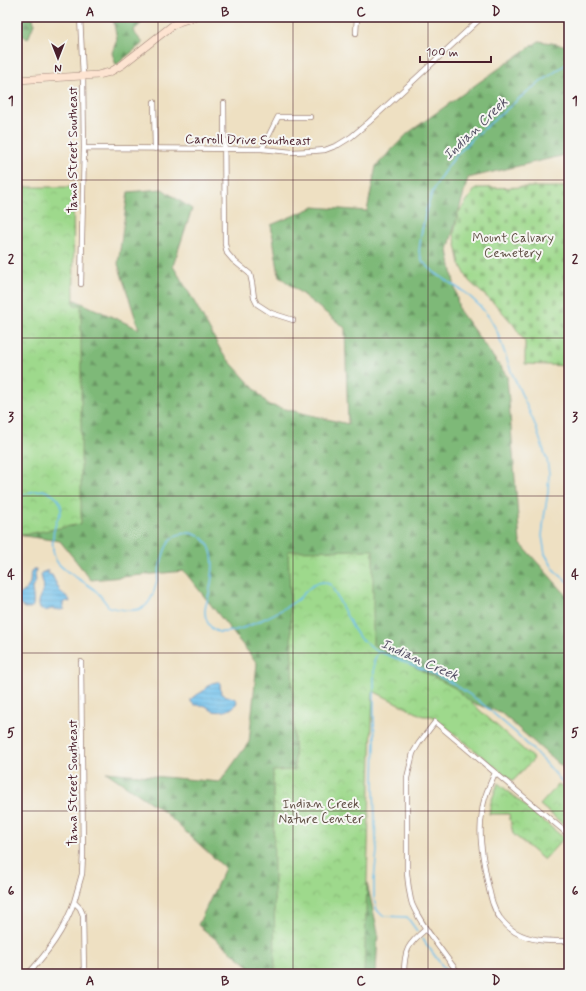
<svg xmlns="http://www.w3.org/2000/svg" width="586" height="991" font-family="Mynerve,sans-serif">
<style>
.forest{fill:url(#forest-firs);stroke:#646c52}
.cemetery{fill:url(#cemetery-stones);stroke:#747c5c}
.park{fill:url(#park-crowns);stroke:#747c5c}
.water{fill:url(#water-rules);stroke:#5e708c}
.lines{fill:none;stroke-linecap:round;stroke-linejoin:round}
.stream{stroke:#71c1ec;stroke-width:1.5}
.street-casing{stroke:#9c8076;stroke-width:6}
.secondary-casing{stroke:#9c8076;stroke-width:8}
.street{stroke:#fff;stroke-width:4.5}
.secondary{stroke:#fde4d1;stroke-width:7}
.grid{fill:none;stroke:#4a1f2b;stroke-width:1;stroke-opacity:0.55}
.labels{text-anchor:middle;stroke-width:4;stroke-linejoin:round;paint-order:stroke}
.street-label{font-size:13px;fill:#4a1f2b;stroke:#f6f6f2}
.park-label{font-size:13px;fill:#5f4e43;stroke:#f6f6f2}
.water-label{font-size:14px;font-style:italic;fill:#565065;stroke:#f6f6f2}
.neatline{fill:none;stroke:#4a1f2b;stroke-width:1.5}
.grid-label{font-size:13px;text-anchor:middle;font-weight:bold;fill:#4a1f2b}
</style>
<defs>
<pattern id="forest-firs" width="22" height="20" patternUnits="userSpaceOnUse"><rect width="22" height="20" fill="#7eb978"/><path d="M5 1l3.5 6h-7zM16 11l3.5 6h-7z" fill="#699663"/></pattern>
<pattern id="cemetery-stones" width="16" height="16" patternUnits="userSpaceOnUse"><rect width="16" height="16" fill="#9ed98c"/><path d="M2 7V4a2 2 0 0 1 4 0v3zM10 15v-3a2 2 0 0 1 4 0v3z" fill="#8aba79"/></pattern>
<pattern id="park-crowns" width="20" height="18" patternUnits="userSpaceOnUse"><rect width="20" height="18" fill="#9ed98c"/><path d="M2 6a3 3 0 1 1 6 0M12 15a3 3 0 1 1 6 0" fill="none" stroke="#8aba79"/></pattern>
<pattern id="water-rules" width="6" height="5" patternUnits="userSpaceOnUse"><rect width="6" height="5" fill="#71c1ec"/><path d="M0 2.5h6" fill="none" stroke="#63a5cb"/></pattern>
</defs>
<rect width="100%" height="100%" fill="#f6f6f2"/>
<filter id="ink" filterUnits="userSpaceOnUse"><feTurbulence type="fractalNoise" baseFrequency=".025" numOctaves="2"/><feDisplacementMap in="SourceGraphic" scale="8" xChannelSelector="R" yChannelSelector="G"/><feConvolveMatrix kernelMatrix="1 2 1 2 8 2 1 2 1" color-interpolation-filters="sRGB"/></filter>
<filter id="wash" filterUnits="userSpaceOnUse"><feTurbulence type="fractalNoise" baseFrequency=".012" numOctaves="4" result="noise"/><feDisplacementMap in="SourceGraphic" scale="16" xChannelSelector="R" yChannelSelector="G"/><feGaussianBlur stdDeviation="0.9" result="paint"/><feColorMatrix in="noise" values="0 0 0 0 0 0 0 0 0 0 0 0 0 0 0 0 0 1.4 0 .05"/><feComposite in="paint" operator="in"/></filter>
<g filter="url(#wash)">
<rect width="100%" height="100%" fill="#eee0c2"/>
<path class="forest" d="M17 17H33L34 24 28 39 17 33Z
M122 17H148L133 31 143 43 116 65 112 53 117 39 113 20Z
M539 41 569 46V154L468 178 448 250 459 310 507 376 520 543 569 598V773L500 712 396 678 356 645 362 861 378 932 376 974H250L249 966 198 925 225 868 163 811 106 772 220 782 249 742 257 663 184 571 91 580 60 541 17 535V214L66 296 139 329 118 264 128 192 162 189 192 209 173 266 191 296 223 354 269 405 348 424 345 328 279 276 271 225 314 207 367 211 376 166 408 133 478 83Z"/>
<path class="cemetery" d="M534 187H569V366L525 364V342L513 324 496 305 482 293 469 281 460 264 454 234 458 213 476 188Z"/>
<path class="park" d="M17 187H73L74 305H81V524L17 536Z
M373 550V645L455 688 534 759 513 781 432 716H423L373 691 364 974H275L273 771 295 770 290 592 288 551Z
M498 783 564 838 544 860 513 834 509 814H489L491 802Z
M558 785 569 791V829L540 805Z"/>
<path class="water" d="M33 569H36L35 575 36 581 32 588C32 592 38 614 25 608 22 607 20 604 17 603V596C23 593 29 588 30 582 31 576 29 574 33 569Z
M46 571H48V574L52 575 61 593C65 596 69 596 70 602L66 601 63 603V607L65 609C60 611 57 609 52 609 48 610 44 612 40 609 37 602 41 597 43 590 45 585 41 579 41 573Z
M217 682H219L220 685 221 694 236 699 237 702C234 710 222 713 214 711 211 711 209 708 206 706 200 704 195 707 191 702V699L193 697 202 692 212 683Z"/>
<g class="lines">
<path class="stream" d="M569 62 528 91 473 138 454 158 441 176 432 193 426 211 421 235 419 252 423 262 435 273 467 294 480 306 489 317 497 331 511 371 534 422 547 460 549 473 548 492 544 518 542 536 545 554 555 571 569 583
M17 497 31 492 43 490C50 493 57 496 60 503 64 510 58 516 56 523 52 534 51 549 56 560 60 570 86 582 95 590 100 594 104 601 109 607 119 609 134 613 144 607 163 594 155 539 181 534 190 532 193 533 201 537 205 539 206 542 209 546 216 560 212 579 209 594 208 599 205 606 205 611 205 620 210 630 219 632 237 635 282 611 297 600 303 595 308 588 315 584 318 583 321 582 324 582L331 585 353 628 359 637 373 649 432 673 454 684 479 701 516 733 546 763 564 784 569 789
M378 652 374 661V719L375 741 374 783 375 824 377 851 374 880V899L377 910 383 916 407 917 417 931
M422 938 448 974"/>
</g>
</g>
<g filter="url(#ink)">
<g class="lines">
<g class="street-casing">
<path id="street" d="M80 17 83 76 84 148 81 284
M356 33 357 17
M154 102 155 149
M224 103 225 244 227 253 233 260 250 274 252 283 254 298 257 304 271 313 293 320
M84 148 262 149 292 152 313 151 325 150 338 145 351 137 369 122 482 17
M262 149 278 117H310
M81 662 83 854 82 874 74 902 80 908 83 915 84 974
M495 773C489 786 483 799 482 813 478 836 483 858 487 880 490 893 492 907 500 918 504 923 510 929 515 932 532 942 551 941 569 941
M28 974C48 952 64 931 74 902
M404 974C404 950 408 944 426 929
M459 974C444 953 422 927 412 904 409 894 408 883 407 873V778L413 753 419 743 435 722 569 835"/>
</g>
<g class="secondary-casing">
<path id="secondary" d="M17 80 98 75 110 72 122 65 173 25 179 22 195 17"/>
</g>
<use href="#street" class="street"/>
<use href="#secondary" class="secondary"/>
</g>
</g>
<path class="grid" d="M158 17V974M293 17V974M428 17V974M17 180H569M17 338H569M17 496H569M17 653H569M17 811H569"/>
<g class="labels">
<g class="street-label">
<text transform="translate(248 139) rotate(1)" y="5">Carroll Drive Southeast</text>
<text transform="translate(72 150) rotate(-90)" y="5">Tama Street Southeast</text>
<text transform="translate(72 783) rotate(-90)" y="5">Tama Street Southeast</text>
</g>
<g class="park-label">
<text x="513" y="242">Mount Calvary<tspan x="513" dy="15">Cemetery</tspan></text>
<text x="321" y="808">Indian Creek<tspan x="321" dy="15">Nature Center</tspan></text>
</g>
<g class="water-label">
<text transform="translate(475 128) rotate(-44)" y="5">Indian Creek</text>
<text transform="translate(420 659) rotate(24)" y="5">Indian Creek</text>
</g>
</g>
<rect width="586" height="991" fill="none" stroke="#f6f6f2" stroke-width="44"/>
<g transform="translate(58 58) rotate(180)" stroke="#f6f6f2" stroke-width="3" paint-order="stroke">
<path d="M0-3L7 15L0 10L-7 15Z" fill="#4a1f2b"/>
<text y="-6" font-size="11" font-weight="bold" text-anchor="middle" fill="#4a1f2b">N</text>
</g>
<path d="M420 56v6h71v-6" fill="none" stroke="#4a1f2b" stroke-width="2"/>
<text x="426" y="56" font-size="12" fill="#4a1f2b" stroke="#f6f6f2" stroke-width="3" paint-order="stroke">100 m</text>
<rect x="22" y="22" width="542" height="947" class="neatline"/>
<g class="grid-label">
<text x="90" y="16">A</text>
<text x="225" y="16">B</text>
<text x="361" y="16">C</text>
<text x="496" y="16">D</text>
<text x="11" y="105">1</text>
<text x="575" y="105">1</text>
<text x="11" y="263">2</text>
<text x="575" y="263">2</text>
<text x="11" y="421">3</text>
<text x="575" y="421">3</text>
<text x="11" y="579">4</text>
<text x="575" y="579">4</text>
<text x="11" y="737">5</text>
<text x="575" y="737">5</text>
<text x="11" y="895">6</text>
<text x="575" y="895">6</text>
<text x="90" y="985">A</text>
<text x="225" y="985">B</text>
<text x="361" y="985">C</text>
<text x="496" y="985">D</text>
</g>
</svg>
